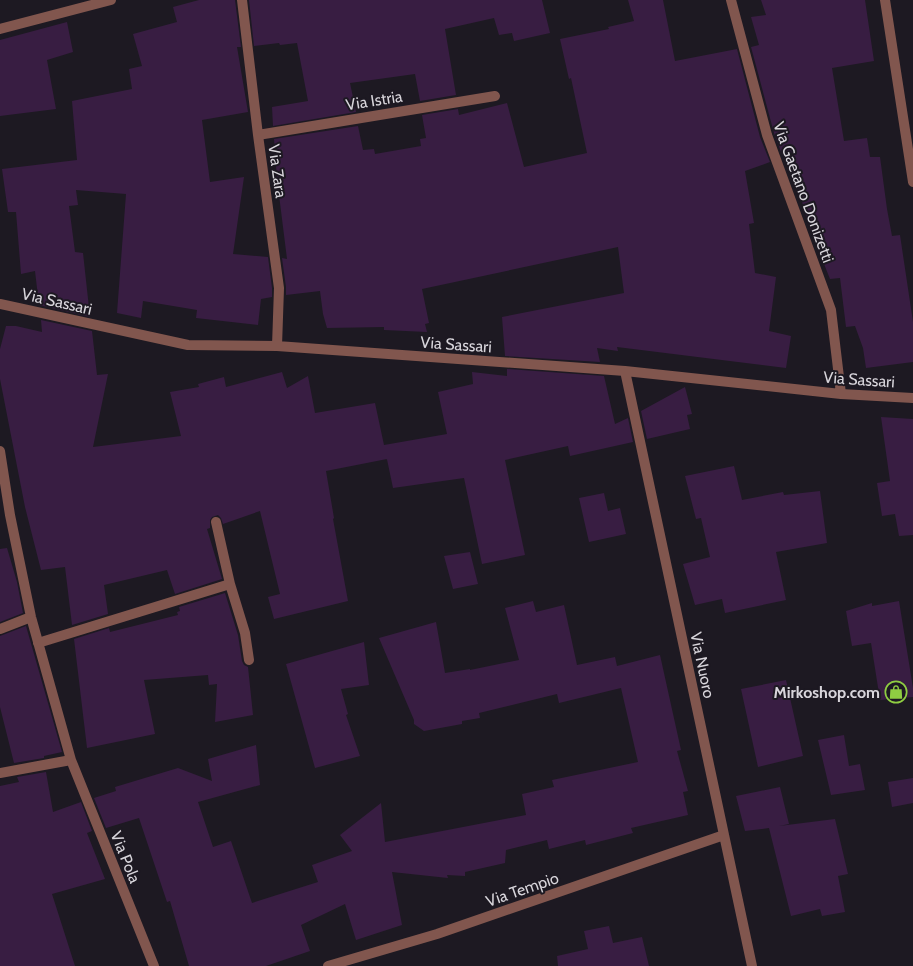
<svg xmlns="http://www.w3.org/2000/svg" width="913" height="966" font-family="Cabin,sans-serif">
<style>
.building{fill:#381d42}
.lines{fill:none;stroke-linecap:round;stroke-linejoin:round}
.street{stroke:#81564e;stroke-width:10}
.labels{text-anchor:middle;stroke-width:4;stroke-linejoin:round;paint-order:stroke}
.street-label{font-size:16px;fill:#d8d5db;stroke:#1d1922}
.poi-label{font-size:16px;font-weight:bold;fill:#d8d5db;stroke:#1d1922;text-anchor:end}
</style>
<rect width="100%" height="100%" fill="#1d1922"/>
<path class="building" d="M199 0H235L241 47H237L248 112 202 120 210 182 244 177 233 254 268 257 272 288V297L261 299 258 325 196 318 197 310 143 301 141 318 117 313 126 194 76 190 78 205 69 206 75 252 83 253 90 317 39 305 35 271 21 274 16 212H8L2 169 77 160 72 101 132 89 129 69 142 66 133 34 177 22 173 7Z
M249 0H542L550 33 514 41 512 33 499 35 494 18 445 29 456 95 420 101 415 74 350 83 356 112 273 126 272 107 308 101 297 43 280 45 279 43 254 46Z
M628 0H663L675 61 737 49 760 137 770 162 745 171 754 223 749 224 755 273 776 277 769 331 791 336 786 368 617 347 618 351 597 348 600 362 505 356 502 317 624 293 618 247 422 289 429 323 425 324 427 332 384 330V327L327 328 323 314 320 291 286 295V287L282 258 287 259 277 179 274 139 358 126 363 150 374 149 375 154 421 146 420 139 426 138 422 115 458 109 459 115 507 103 524 167 587 153 571 78 569 79 560 39 609 29 608 27 634 21Z
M761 0H865L874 61 832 68 844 141 867 138 870 157H880L887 209 892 236 900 235 913 322V362L866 368 863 348 855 326 846 327 840 278 830 279 807 221 805 211 787 156 783 157 774 133 751 47 759 45 751 17 766 15Z
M67 22 73 52 47 60 56 109 0 116V40Z
M41 320 92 331 97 375 108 374 93 447 181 436 170 392 199 387 198 384 224 377 226 387 282 372 287 388 308 376 315 413 375 403 387 459 326 471 334 518 333 519 348 601 274 619 268 597 280 594 260 511 223 524 221 518 218 515 212 517 210 520V528L207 529 222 579 175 594 167 570 104 585 108 614 72 625 65 567 41 570 25 507 0 379V349L6 326H16L42 332Z
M507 369 604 376 615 424 628 418 633 442 570 456 568 446 505 460 525 555 482 564 464 478 393 488 384 445 447 434 438 392 473 384 472 372 507 376Z
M685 387 692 414 687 415 690 429 647 439 641 411Z
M881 417 913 419V535L899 536 895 514 882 516 877 483 890 481Z
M734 466 742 500 783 492 784 495 820 491 827 543 776 552 786 600 725 613 722 599 695 605 683 564 710 557 701 518 696 519 685 476Z
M604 493 608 511 620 508 626 534 589 542 579 498Z
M7 548 17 582 23 613 0 622V549Z
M470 552 478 584 453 589 444 556Z
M225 593 238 635 242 661 244 665 248 667 253 715 215 722 217 684 209 685 208 675 144 680 155 734 87 748 74 639 109 628 110 632 178 615 177 612 180 611 179 607Z
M533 601 536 612 564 605 577 665 615 657 617 666 660 655 681 750 677 751 688 791 683 792 688 815 631 828 633 833 586 845 585 840 549 849 547 840 506 850 505 863 465 872V876L447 875 448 878 392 872 402 925 356 940 345 904 301 925 310 951 266 966H189L170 901 167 902 139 818 106 828 94 798 116 791 115 787 178 768 212 781 208 759 256 745 260 785 198 802 213 847 231 841 252 903 318 882 312 865 352 851 340 835 381 803 385 842 526 815 522 794 554 787 552 780 638 762 621 688 559 703 557 694 479 713 480 718 462 721V724L424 731 414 724V720L379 638 436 622 445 673 470 669V670L519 660 505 608Z
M899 601 913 688V697L880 700 871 643 852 646 846 611 872 603V606Z
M26 626 62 752 44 756V758L14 763 0 707V636Z
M364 642 369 685 341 689 348 714 346 715 360 756 315 768 286 664Z
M786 680 803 756 758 767 741 689Z
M844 735 849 766 860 764 865 790 831 795 818 740Z
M46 772 53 812 81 802 92 831 87 833 105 879 52 894 75 966H0V786L19 782 17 777Z
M913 778V803L892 807 888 782Z
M780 787 789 824 779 826 835 819 848 874 838 876 845 912 822 916 820 909 791 916 769 828 745 831 736 796Z
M609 926 613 943 642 937 649 966H558L557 956 588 949 584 931Z"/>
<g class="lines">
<path class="street" d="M242 0 258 135 279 288 277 346
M731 0 767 135 831 310 841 394
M885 0 913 182
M0 29 111 0
M258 135 495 96
M0 304 188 345 277 346 625 371 841 394 913 398
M625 371 752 966
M0 451 10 515 31 617 71 760 154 966
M216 522 230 584 245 633 249 660
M0 629 31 617
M38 643 230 584
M0 773 71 760
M328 966 437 934 724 835"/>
</g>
<defs>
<g id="shop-ring" transform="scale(1.125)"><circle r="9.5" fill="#1d1922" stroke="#8fcd42" stroke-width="1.5"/><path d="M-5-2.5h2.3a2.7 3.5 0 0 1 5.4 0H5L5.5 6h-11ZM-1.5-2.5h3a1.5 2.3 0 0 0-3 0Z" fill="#8fcd42"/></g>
</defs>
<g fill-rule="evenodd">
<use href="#shop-ring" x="896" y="692"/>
</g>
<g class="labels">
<g class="street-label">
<text transform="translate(374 100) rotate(-9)" y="6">Via Istria</text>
<text transform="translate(278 171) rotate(82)" y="6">Via Zara</text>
<text transform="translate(804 192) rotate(70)" y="6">Via Gaetano Donizetti</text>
<text transform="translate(57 301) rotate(13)" y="6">Via Sassari</text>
<text transform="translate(456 344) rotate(4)" y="6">Via Sassari</text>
<text transform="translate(859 379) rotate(4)" y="6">Via Sassari</text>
<text transform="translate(703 665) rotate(78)" y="6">Via Nuoro</text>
<text transform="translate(126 857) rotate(68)" y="6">Via Pola</text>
<text transform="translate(522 889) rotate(-19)" y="6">Via Tempio</text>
</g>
<g class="poi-label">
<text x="880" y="698">Mirkoshop.com</text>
</g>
</g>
</svg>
